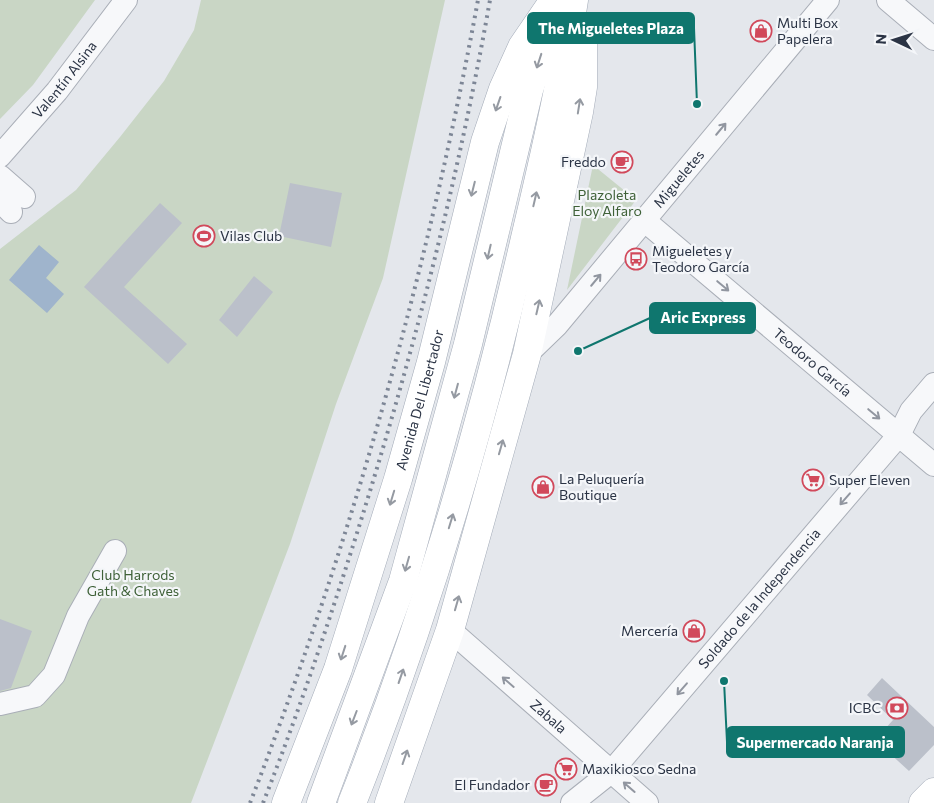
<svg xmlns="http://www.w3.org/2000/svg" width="934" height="803" font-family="Commissioner,sans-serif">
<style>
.green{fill:#c9d6c5}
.water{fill:#9fb4cc}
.building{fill:#bbc0ca}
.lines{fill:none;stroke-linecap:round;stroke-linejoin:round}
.minor-casing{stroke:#a9aeb7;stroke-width:24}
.major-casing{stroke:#a3abb8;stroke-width:29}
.minor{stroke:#f7f8fa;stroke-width:22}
.major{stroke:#fff;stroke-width:28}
.rail{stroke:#7d8696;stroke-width:4;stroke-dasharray:2.5 5;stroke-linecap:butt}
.oneway{stroke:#959aa2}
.oneway2{stroke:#9196a0}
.labels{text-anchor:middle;stroke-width:4.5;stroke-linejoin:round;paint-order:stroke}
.poi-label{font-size:14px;fill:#2b3445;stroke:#f4f6f9;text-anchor:start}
.street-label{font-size:14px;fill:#2b3445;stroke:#f4f6f9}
.park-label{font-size:14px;fill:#3f6138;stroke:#f4f6f9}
.leader{fill:none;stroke:#0f766e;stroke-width:2}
.callout-dot{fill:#0f766e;stroke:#f4f6f9;stroke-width:2}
.callout{fill:#0f766e;stroke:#0f766e;stroke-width:2}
.callout-label{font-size:15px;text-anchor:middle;font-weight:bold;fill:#fff}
</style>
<rect width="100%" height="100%" fill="#e4e7ec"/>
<path class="green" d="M0 0H95L33 85 0 119Z
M201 0H445L383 278 336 404 290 544 191 803H0V249L76 190 120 137 164 81 194 30Z
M593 165 636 200 567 290Z"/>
<path class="water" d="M39 245 59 262 46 278 64 294 47 313 9 280Z"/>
<path class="building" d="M290 183 342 193 331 247 279 236Z
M160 203 182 223 124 287 187 344 168 364 84 287Z
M254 276 273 292 237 337 219 320Z
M0 619 32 631 11 688 0 691Z
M882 678 934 727V745L909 771 875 740 893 720 867 695Z"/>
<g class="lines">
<g class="minor-casing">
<g id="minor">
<path d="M888 0 934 39"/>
<path id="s1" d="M0 156 57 91 126 0"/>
<path d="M0 176 24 197"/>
<path d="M0 201 11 212"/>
<path id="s2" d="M645 221 934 465"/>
<path id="s3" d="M527 354 557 325 828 0"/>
<path id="s4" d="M450 630 647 803"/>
<path d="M0 704 35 696 54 675 78 616 115 551"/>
<path id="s5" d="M572 803 611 772 899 435 911 411 934 384"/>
</g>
</g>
<g class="major-casing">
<g id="major">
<path id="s6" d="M286 803 338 669 398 479 431 362 485 142 503 89 522 47 554 0"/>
<path d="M321 803 403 581 468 344 529 90 543 47 556 20"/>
<path d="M352 803C425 619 481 431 525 238 544 159 562 80 574 0"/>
<path d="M389 803 450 630 527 354 579 112 583 87V31"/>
<path d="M923 803 934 792"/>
</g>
</g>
<use href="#minor" class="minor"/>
<use href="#major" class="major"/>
<path class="rail" d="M250 803C351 543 427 275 478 0
M263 803C300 709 332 613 362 517 415 347 459 175 490 0"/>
</g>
<defs><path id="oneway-shaft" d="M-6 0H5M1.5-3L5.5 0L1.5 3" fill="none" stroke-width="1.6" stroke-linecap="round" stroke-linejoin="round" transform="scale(1.25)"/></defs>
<g class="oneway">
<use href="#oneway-shaft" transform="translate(539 61) rotate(108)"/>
<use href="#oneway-shaft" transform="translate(498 104) rotate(109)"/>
<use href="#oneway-shaft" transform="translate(579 106) rotate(-81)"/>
<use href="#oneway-shaft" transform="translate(473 189) rotate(104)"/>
<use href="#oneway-shaft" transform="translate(535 199) rotate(-77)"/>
<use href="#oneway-shaft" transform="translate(489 252) rotate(103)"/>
<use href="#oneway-shaft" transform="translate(538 307) rotate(-77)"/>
<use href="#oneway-shaft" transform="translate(456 391) rotate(105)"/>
<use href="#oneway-shaft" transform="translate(501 447) rotate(-74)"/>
<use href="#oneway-shaft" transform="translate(392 498) rotate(107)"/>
<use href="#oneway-shaft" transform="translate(451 521) rotate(-73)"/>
<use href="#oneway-shaft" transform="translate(407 564) rotate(106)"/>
<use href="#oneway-shaft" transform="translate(457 603) rotate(-74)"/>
<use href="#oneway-shaft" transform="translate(343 653) rotate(108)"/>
<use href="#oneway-shaft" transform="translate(401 676) rotate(-71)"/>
<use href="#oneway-shaft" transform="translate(354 718) rotate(111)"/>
<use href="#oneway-shaft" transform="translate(405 757) rotate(-71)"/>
</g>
<g class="oneway2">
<use href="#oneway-shaft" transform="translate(721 129) rotate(-50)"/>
<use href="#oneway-shaft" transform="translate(596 280) rotate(-50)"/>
<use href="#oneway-shaft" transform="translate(723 286) rotate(40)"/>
<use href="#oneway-shaft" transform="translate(874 414) rotate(40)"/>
<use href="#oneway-shaft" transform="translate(845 499) rotate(131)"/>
<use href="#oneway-shaft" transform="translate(508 682) rotate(-139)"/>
<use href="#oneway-shaft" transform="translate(682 689) rotate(131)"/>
<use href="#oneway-shaft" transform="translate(629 787) rotate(-139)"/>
</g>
<defs>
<g id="shop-ring" transform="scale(1.125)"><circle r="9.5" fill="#f4f6f9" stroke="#d1495b" stroke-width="1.5"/><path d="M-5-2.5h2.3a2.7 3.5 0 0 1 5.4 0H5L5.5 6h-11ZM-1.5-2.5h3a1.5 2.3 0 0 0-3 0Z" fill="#d1495b"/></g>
<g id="cafe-ring" transform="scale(1.125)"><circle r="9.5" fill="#f4f6f9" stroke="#d1495b" stroke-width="1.5"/><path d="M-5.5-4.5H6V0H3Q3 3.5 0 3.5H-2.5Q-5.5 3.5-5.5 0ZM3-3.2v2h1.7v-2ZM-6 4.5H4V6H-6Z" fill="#d1495b"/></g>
<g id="stadium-ring" transform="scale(1.125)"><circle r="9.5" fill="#f4f6f9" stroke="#d1495b" stroke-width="1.5"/><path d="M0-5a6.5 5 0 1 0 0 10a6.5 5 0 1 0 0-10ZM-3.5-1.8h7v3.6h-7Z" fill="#d1495b"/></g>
<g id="bus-ring" transform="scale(1.125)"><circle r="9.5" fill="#f4f6f9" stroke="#d1495b" stroke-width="1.5"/><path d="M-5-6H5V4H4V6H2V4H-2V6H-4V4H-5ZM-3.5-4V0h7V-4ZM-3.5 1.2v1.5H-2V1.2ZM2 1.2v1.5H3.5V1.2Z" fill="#d1495b"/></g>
<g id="supermarket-ring" transform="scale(1.125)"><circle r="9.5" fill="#f4f6f9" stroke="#d1495b" stroke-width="1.5"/><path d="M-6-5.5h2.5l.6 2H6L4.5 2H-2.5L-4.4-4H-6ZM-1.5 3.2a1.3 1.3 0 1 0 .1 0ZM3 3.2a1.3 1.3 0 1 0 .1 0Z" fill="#d1495b"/></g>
<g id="bank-ring" transform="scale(1.125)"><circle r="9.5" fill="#f4f6f9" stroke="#d1495b" stroke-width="1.5"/><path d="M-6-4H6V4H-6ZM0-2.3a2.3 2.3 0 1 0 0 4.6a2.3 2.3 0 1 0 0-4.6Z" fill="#d1495b"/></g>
</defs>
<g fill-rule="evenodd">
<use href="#shop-ring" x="761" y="31"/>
<use href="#cafe-ring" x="622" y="162"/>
<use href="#stadium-ring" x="204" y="236"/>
<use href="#bus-ring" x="636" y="259"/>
<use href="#supermarket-ring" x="813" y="480"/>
<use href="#shop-ring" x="543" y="487"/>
<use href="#shop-ring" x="694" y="631"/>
<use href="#bank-ring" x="897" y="708"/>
<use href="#supermarket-ring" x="566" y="769"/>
<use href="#cafe-ring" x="546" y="785"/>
</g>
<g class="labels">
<g class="poi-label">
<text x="777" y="28">Multi Box<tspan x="777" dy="16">Papelera</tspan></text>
<text x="606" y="167" text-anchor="end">Freddo</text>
<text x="220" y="241">Vilas Club</text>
<text x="652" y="256">Migueletes y<tspan x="652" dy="16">Teodoro García</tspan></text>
<text x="559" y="484">La Peluquería<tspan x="559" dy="16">Boutique</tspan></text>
<text x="829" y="485">Super Eleven</text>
<text x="678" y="636" text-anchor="end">Mercería</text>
<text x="881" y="713" text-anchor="end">ICBC</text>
<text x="582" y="774">Maxikiosco Sedna</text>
<text x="530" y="790" text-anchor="end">El Fundador</text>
</g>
<g class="street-label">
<text dy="5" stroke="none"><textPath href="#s1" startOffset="100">Valentín Alsina</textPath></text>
<text dy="5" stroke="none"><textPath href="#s3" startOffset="232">Migueletes</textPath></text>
<text dy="5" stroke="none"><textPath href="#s2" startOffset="219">Teodoro García</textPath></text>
<text dy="5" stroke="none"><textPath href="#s6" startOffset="425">Avenida Del Libertador</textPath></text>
<text dy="5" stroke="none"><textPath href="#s5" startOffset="278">Soldado de la Independencia</textPath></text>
<text dy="5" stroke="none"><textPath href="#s4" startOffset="131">Zabala</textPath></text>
</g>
<g class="park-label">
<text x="607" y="200">Plazoleta<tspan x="607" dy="16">Eloy Alfaro</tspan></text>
<text x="133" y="580">Club Harrods<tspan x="133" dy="16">Gath &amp; Chaves</tspan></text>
</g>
</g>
<path class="leader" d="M697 104L694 28M578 351L650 318M724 681L727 742"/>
<g class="callout-dot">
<circle cx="697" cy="104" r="5"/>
<circle cx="578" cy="351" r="5"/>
<circle cx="724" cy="681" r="5"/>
</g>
<g class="callout">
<rect x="528" y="13" width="166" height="30" rx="5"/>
<rect x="650" y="303" width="105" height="30" rx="5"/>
<rect x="727" y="727" width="177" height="30" rx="5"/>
</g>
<g class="callout-label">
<text x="611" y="34">The Migueletes Plaza</text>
<text x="703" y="323">Aric Express</text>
<text x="815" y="748">Supermercado Naranja</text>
</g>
<g transform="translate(894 40) rotate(274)" stroke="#f4f6f9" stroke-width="4" paint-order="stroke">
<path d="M0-4L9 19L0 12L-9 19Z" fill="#2b3445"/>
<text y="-8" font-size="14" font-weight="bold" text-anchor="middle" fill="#2b3445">N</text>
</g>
</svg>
